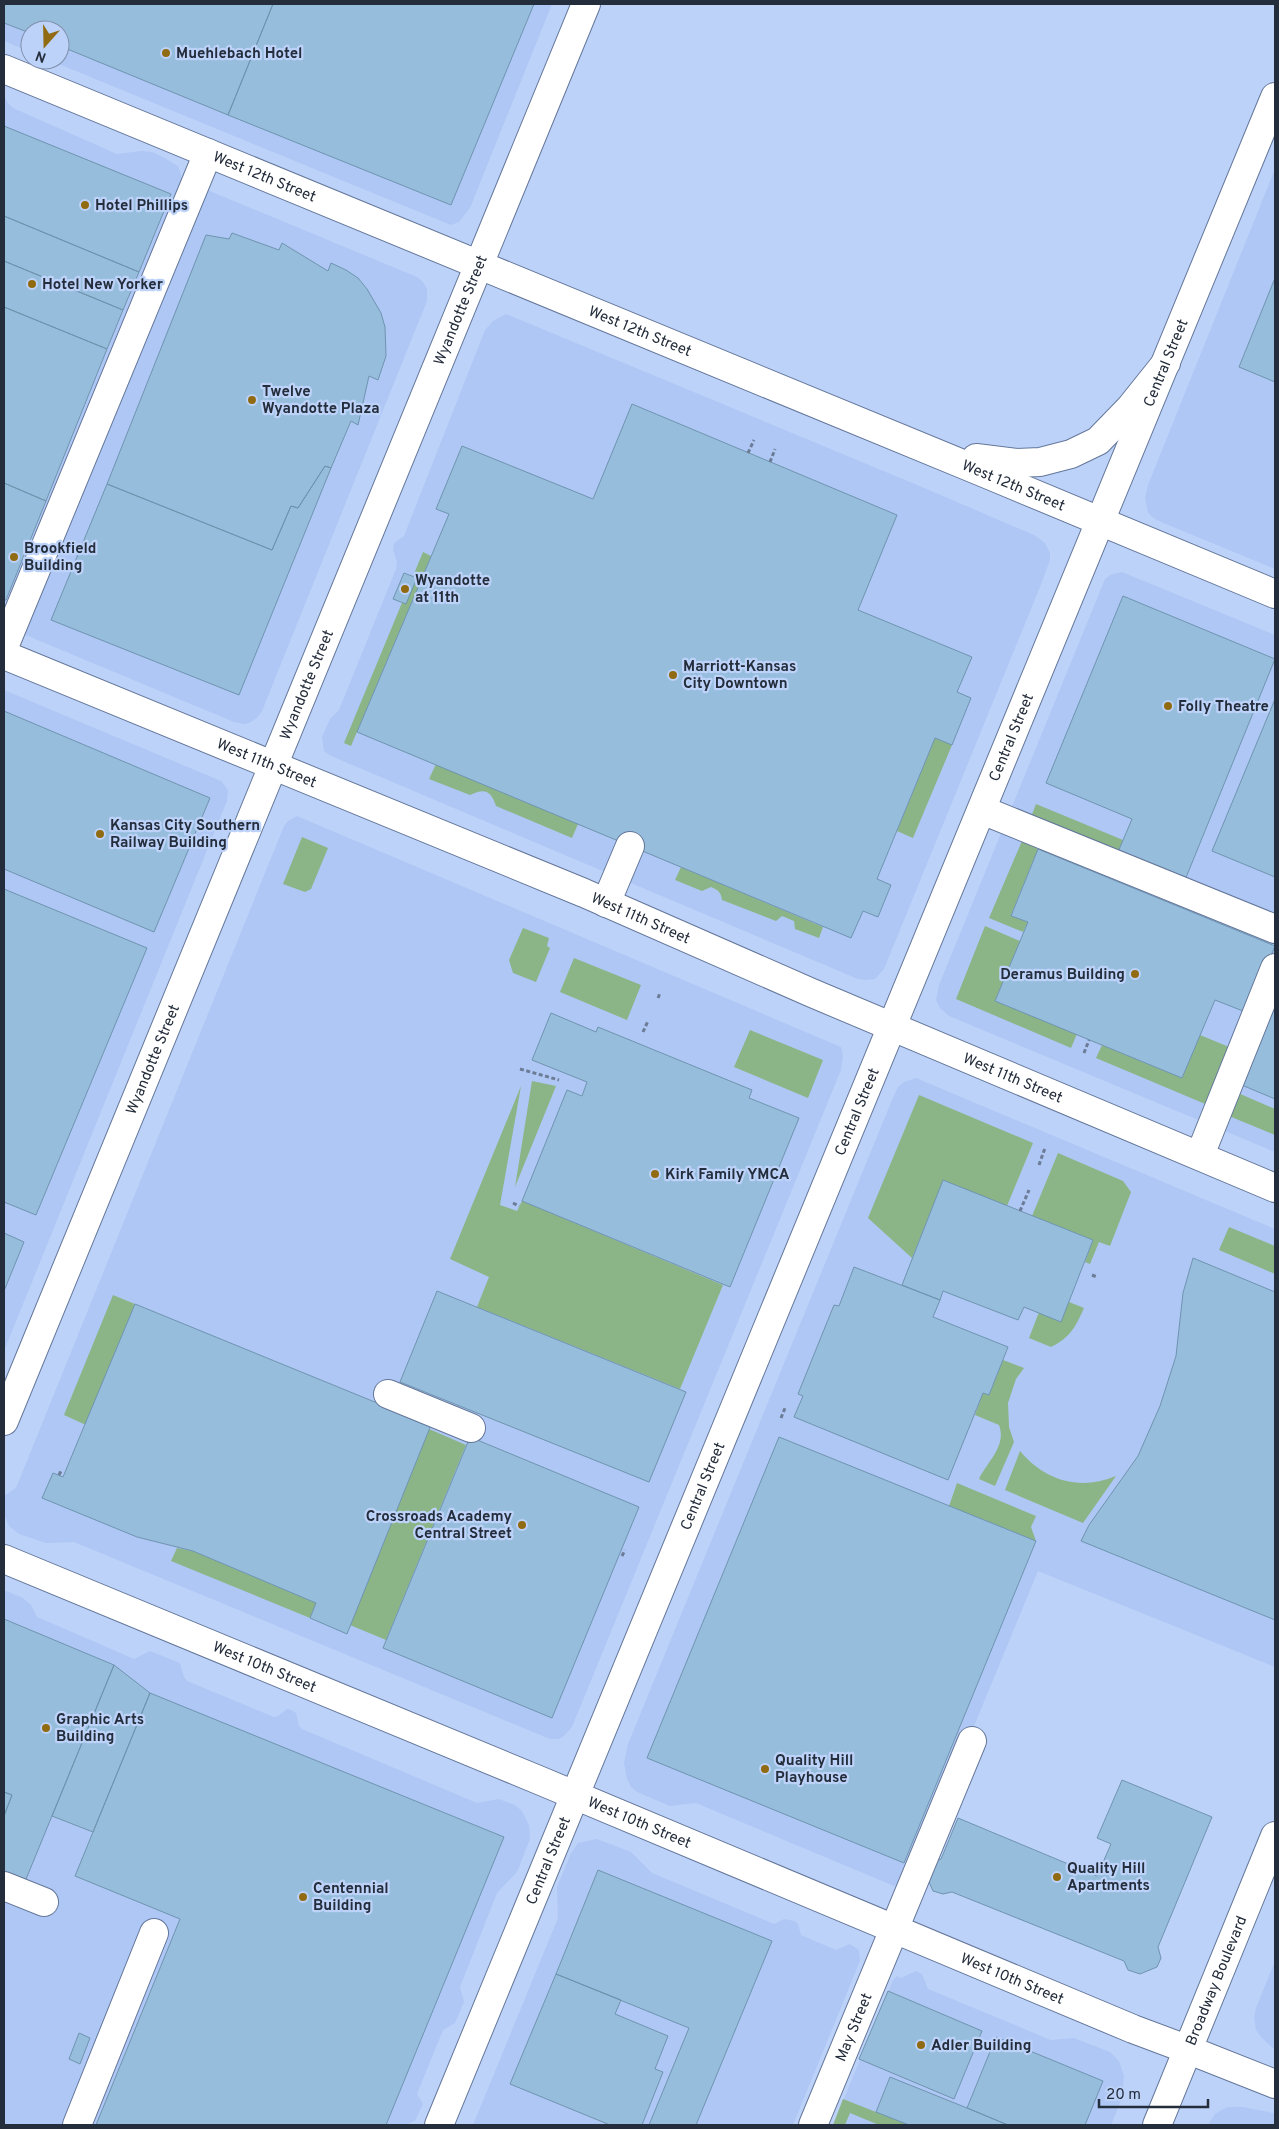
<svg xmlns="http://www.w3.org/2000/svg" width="1279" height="2129" font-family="Overpass,sans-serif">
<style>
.built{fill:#aec7f4}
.green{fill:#8bb586}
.building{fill:#96bddb;stroke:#6f94b0}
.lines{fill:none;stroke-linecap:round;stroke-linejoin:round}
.minor-casing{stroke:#64779a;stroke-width:30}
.major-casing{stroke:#64779a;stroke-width:30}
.path{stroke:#6d7c96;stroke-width:3;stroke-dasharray:4 2.5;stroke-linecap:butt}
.minor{stroke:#fff;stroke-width:28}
.major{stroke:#fff;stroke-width:28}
.poi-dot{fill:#916b12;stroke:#bdd2f9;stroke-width:2}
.labels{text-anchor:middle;stroke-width:4.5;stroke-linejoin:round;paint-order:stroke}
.poi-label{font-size:15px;font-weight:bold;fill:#242d3b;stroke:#bdd2f9;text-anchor:start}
.street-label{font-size:15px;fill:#242d3b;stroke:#bdd2f9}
</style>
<rect width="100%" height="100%" fill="#bdd2f9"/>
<path class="built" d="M4 4H552L470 208 459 222 451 225 49 60H60V30H30V52L4 41Z
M4 94 7 102 13 108 117 154 141 151 152 152 163 157 178 166 181 175V179L417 277 423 282 427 289V301L262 711 257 718 249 723 244 724 234 722 4 626Z
M1275 169V569L1161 522 1152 517 1148 512 1145 498 1148 485Z
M506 314 929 490 1034 535 1045 543 1050 553V560L1040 587 884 969 875 979 865 980 858 979 331 756 324 751 322 737 330 719 339 710 396 569 397 562 393 550 394 543 404 536 485 330 493 321Z
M1122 572 1275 635V1152L949 1016 940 1008 936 1000 939 985 1105 579 1110 575Z
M4 690 221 781 228 790 227 801 4 1351Z
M297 816 841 1047 843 1056 841 1070 572 1727 564 1736 559 1739H550L74 1542 46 1543 19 1534 9 1526 4 1514V1496L16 1488 284 826 288 821Z
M916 1078 1275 1229V1667L1038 1571 906 1891 696 1803 670 1806 637 1792 631 1787 627 1779 624 1763 628 1744 892 1100 898 1087 904 1082Z
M4 1590 23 1598 31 1605 37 1617 42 1619 134 1659 150 1651 180 1663 184 1677 187 1681 274 1717 278 1716 287 1709 291 1710 296 1713 299 1726 302 1729 477 1803 499 1799 515 1805 522 1811 529 1825 530 1839 517 1872 497 1893 460 1987 464 2002 455 2023 443 2030 417 2094 423 2104 415 2121 405 2125H4Z
M597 1839 631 1852 652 1873 774 1924 784 1919 794 1921 798 1924 801 1935 836 1950 850 1944 859 1950 860 1961 793 2125H473L558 1918 557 1887 571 1853 578 1843Z
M1275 1961V2050L1262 2038 1256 2030 1254 2017 1256 2008Z
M916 1971 922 1974 928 1989 1046 2038 1051 2040 1074 2038 1110 2052 1119 2061 1124 2076 1122 2098 1111 2125H833L893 1980 897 1976 901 1978Z
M1227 2107H1243L1273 2113 1275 2115V2125H1208L1215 2114Z"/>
<path class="green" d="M423 552 431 556 351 746 344 743Z
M935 738 952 745 913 838 897 831Z
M436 764 578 824 572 838 496 806C491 790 484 788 470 795L429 779Z
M1036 804 1123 840 1118 852 1031 817Z
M302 837 328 848 311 889 305 892 283 884Z
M1022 841 1038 849 1011 915 1028 922 1023 932 989 918Z
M681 867 823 927 819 938 795 929 794 921 782 916 776 921 722 900C721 892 718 890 711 887L702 891 675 880Z
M985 926 1020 941 995 1001 1077 1034 1071 1048 956 999Z
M523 928 549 938 547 946 550 948 536 982 513 973 509 960Z
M574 958 641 985 627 1020 560 992Z
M750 1030 823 1060 808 1098 734 1067Z
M1200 1035 1234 1049 1210 1106 1096 1058 1102 1045 1182 1078Z
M532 1081 556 1086 515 1187Z
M521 1086 500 1205 517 1211 522 1201 723 1285 680 1389 477 1307 489 1277 450 1259Z
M1238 1093 1275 1109V1135L1229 1116Z
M919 1095 1033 1143 1007 1206 943 1181 912 1258 868 1218Z
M1058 1153 1123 1181 1131 1192 1110 1246 1099 1242 1090 1264 1085 1262 1093 1240 1032 1216Z
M1229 1227 1275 1246V1274L1219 1250Z
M113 1295 135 1304 86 1425 64 1415Z
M1069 1302 1084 1308C1076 1326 1070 1338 1051 1347L1029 1338 1039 1312Z
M1003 1360 1024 1368 1016 1379 1008 1403 1009 1427 1014 1442 995 1486 979 1479C987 1462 1007 1446 999 1425L975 1415 983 1393 989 1395Z
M429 1429 466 1445 386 1640 350 1625Z
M1020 1451C1045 1481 1080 1491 1116 1476L1083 1523 1005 1490Z
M957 1483 1036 1516 1031 1527 1036 1541 949 1506Z
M177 1548 193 1551 316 1603 310 1618 171 1561Z
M843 2099 909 2125H879L850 2113 845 2125H833Z"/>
<path class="building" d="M4 4H273L228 115 60 46V30H30V33L4 23Z
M273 4H534L451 205 228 115Z
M4 126 171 194 139 272 4 216Z
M4 216 139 272 123 310 4 261Z
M232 233 279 250 282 243 328 271 331 263 346 270 358 278 367 289 381 313 385 327 386 356 378 380 369 376 358 425 351 421 331 468 325 466 298 508 291 506 272 550 107 484 206 235 229 239Z
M4 261 123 310 107 349 4 307Z
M1275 278V382L1239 367Z
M4 307 107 349 46 501 4 483Z
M632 404 897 515 858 610 972 657 957 692 971 698 952 745 935 738 877 879 891 885 878 917 863 911 851 938 357 732 449 514 436 509 462 446 593 499Z
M325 466 331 468 239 695 51 620 107 484 272 550 291 506 298 508Z
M4 483 46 501 6 600H4Z
M404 573 417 578 406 604 393 599Z
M1123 596 1275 659 1185 880 1118 852 1132 819 1046 783Z
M1275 699V877L1212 851Z
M4 711 210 798 154 932 4 869Z
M1038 849 1275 946 1248 1013 1215 1000 1182 1078 995 1001 1028 922 1011 916Z
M4 889 147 948 36 1215 4 1202Z
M1275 995V1099L1237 1083Z
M551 1013 596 1032 598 1027 752 1090 749 1098 799 1118 730 1287 522 1201 567 1090 582 1096 587 1082 532 1060Z
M943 1180 1093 1240 1061 1322 1024 1307 1018 1320 943 1291 940 1300 902 1285Z
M4 1233 24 1242 4 1291Z
M1193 1258 1275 1292V1620L1081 1541 1089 1525 1138 1456 1160 1406 1176 1356 1183 1293Z
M854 1267 940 1300 933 1317 1008 1347 989 1395 983 1393 948 1480 794 1417 803 1396 798 1394 834 1305 839 1306Z
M437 1291 686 1392 649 1482 400 1382Z
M135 1304 431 1425 347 1634 310 1618 316 1603 193 1551 137 1537 42 1498 53 1473 63 1477Z
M470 1437 639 1507 552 1718 383 1648Z
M779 1437 1036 1541 904 1863 647 1758Z
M4 1619 114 1665 24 1884 4 1876V1816L12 1795 4 1792Z
M114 1665 150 1693 93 1832 52 1816Z
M150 1693 504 1837 386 2125H96L180 1919 75 1876Z
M1122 1780 1212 1817 1158 1947 1161 1958 1157 1967 1140 1974 1128 1970 1124 1961 952 1892 943 1894 933 1891 925 1873 928 1864 941 1859 958 1818 1097 1876 1111 1844 1097 1838Z
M4 1792 12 1795 4 1816Z
M598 1870 772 1941 696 2125H649L689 2028 556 1974Z
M556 1974 621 2000 615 2014 668 2036 655 2069 663 2072 642 2125H610L510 2084Z
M888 1991 982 2031 954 2099 859 2059Z
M79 2033 90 2038 80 2064 69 2059Z
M996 2037 1103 2081 1085 2125H1008L967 2108Z
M890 2077 967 2108 1008 2125H909L876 2112Z"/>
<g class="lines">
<g class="minor-casing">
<g id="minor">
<path d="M4 647 208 153"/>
<path id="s1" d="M4 655 584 893 812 993 1275 1188"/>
<path d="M982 810 1275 929"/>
<path d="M606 903 630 846"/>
<path d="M1200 1155 1275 968"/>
<path d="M388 1394 471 1428"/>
<path id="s2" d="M4 1421 586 4"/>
<path d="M4 1886 44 1902"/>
<path d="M1189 2050 1275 2084"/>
<path d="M77 2125 154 1933"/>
<path id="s3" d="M439 2125 1275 97"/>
<path id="s4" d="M813 2125 972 1741"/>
</g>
</g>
<g class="major-casing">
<g id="major">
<path id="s5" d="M4 69C427 244 852 417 1275 594"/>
<path d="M976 458 1017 463 1040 462 1071 454 1098 441 1130 408 1166 363"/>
<path id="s6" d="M4 1559 541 1781 1133 2029 1189 2050"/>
<path id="s7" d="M1157 2125 1275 1836"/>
</g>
</g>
<path class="path" d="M748 453 754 440
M770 462 775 449
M658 998 660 993
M643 1032 648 1021
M1084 1053 1089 1040
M520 1069 559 1080
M1039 1165 1045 1148
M513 1203 519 1206
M1020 1211 1029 1190
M1092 1275 1097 1277
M781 1418 785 1408
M59 1475 61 1471
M622 1556 625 1550"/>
<use href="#minor" class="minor"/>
<use href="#major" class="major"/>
</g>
<g class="poi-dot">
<circle cx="166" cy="53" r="5"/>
<circle cx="85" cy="205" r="5"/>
<circle cx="32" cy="284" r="5"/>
<circle cx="252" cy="400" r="5"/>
<circle cx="14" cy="557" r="5"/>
<circle cx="405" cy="589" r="5"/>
<circle cx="673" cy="675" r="5"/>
<circle cx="1168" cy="706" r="5"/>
<circle cx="100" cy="834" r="5"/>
<circle cx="1135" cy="974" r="5"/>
<circle cx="655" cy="1174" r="5"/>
<circle cx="522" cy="1525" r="5"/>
<circle cx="46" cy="1728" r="5"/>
<circle cx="765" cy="1769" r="5"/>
<circle cx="1057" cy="1877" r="5"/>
<circle cx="303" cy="1897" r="5"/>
<circle cx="921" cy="2045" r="5"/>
</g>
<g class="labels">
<g class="poi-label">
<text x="176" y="58">Muehlebach Hotel</text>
<text x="95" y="210">Hotel Phillips</text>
<text x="42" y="289">Hotel New Yorker</text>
<text x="262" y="396">Twelve<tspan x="262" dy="17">Wyandotte Plaza</tspan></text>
<text x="24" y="553">Brookfield<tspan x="24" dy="17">Building</tspan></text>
<text x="415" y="585">Wyandotte<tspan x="415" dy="17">at 11th</tspan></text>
<text x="683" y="671">Marriott-Kansas<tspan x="683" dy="17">City Downtown</tspan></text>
<text x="1178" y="711">Folly Theatre</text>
<text x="110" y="830">Kansas City Southern<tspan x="110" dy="17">Railway Building</tspan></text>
<text x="1125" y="979" text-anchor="end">Deramus Building</text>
<text x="665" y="1179">Kirk Family YMCA</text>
<text x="512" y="1521" text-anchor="end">Crossroads Academy<tspan x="512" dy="17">Central Street</tspan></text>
<text x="56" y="1724">Graphic Arts<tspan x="56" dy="17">Building</tspan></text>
<text x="775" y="1765">Quality Hill<tspan x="775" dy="17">Playhouse</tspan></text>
<text x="1067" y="1873">Quality Hill<tspan x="1067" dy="17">Apartments</tspan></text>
<text x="313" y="1893">Centennial<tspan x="313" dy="17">Building</tspan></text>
<text x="931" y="2050">Adler Building</text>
</g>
<g class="street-label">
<text dy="5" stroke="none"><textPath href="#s5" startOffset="282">West 12th Street</textPath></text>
<text dy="5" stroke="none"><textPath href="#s2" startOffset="1201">Wyandotte Street</textPath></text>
<text dy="5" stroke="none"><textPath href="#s5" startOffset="688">West 12th Street</textPath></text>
<text dy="5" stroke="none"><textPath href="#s3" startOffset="1906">Central Street</textPath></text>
<text dy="5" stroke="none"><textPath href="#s5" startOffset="1092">West 12th Street</textPath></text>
<text dy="5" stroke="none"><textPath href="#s2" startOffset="796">Wyandotte Street</textPath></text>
<text dy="5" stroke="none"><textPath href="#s3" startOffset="1501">Central Street</textPath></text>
<text dy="5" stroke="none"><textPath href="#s1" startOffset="284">West 11th Street</textPath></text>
<text dy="5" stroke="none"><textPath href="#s1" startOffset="689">West 11th Street</textPath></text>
<text dy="5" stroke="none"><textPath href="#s2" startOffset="391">Wyandotte Street</textPath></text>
<text dy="5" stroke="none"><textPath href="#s1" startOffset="1094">West 11th Street</textPath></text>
<text dy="5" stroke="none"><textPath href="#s3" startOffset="1096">Central Street</textPath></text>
<text dy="5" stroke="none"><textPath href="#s3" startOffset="691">Central Street</textPath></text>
<text dy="5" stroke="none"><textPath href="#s6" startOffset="282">West 10th Street</textPath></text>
<text dy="5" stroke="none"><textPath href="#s6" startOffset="688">West 10th Street</textPath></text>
<text dy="5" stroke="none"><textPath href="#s3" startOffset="286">Central Street</textPath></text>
<text dy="5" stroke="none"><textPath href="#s6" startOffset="1092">West 10th Street</textPath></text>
<text dy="5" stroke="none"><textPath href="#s7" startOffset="156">Broadway Boulevard</textPath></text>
<text dy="5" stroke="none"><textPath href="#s4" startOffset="106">May Street</textPath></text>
</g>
</g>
<rect width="1279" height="2129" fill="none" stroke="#242d3b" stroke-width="10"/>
<g transform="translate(45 45) rotate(200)"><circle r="24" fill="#bdd2f9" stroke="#8090ad"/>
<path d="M0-4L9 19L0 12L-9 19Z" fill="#916b12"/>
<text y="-8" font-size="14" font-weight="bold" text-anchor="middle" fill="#242d3b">N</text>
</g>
<path d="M1099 2099v8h109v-8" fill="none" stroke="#242d3b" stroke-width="2.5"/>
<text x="1106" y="2099" font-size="15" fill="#242d3b" stroke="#bdd2f9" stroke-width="4" paint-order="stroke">20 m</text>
</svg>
